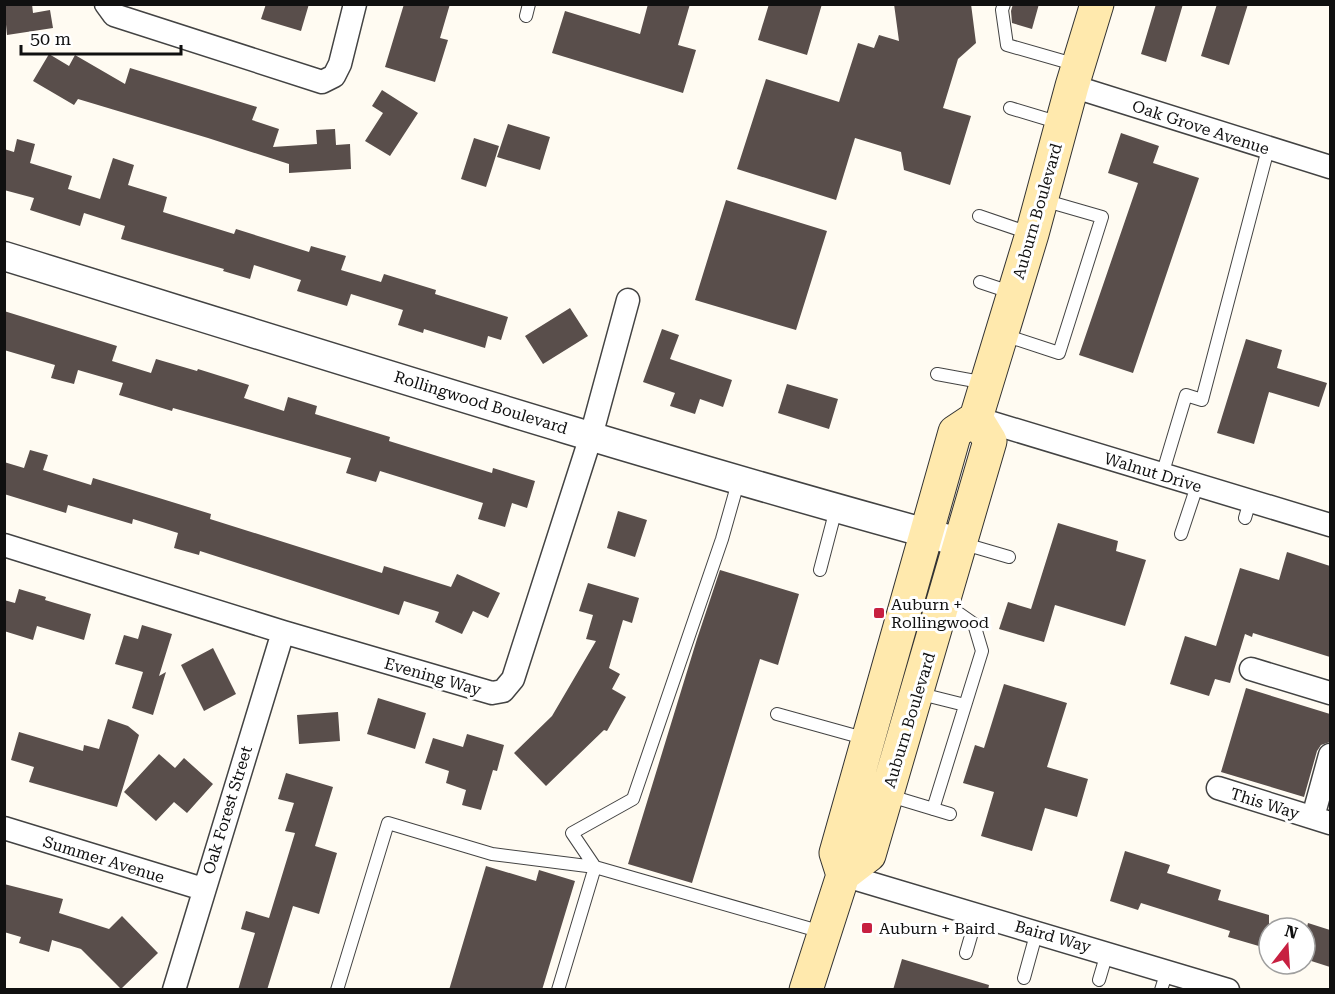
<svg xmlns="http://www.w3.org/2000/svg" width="1335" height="994" font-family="'Roboto Serif',serif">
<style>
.building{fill:#594e4b}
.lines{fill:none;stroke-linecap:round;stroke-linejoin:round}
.service-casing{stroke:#434343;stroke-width:14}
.minor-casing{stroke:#434343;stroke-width:25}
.tertiary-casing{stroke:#434343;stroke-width:31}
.secondary-casing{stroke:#323232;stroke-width:35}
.service{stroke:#fff;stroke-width:12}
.minor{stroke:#fff;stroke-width:22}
.tertiary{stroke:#fff;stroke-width:28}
.secondary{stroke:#ffe9ad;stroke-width:33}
.poi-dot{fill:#c72041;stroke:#fff;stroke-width:2}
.labels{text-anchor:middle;stroke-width:6;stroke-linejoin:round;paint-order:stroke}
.street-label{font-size:16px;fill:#101010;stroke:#fff}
.poi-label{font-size:16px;fill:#101010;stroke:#fff;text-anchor:start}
</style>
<rect width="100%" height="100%" fill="#fffbf2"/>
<path class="building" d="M4 4H32L33 13 50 10 53 28 7 35Z
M266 4H309L301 31 261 19Z
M404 4H450L440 38 448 40 435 82 385 67Z
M648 4H690L678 45 696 50 683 93 552 53 565 11 640 34Z
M769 4H822L807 55 758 40Z
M894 4H971L976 43 958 59 943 108 971 116 950 185 904 170 901 152 855 138 836 200 737 169 766 79 839 102 858 43 874 48 879 35 899 41Z
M1013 4H1039L1032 29 1012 23 1011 11Z
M1156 4H1183L1166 62 1141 54Z
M1217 4H1248L1229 65 1201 56Z
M49 54 69 66 75 55 125 84 130 68 257 107 252 120 279 129 273 147 317 144 316 130 335 129 336 145 350 144 351 169 289 173V164L208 138 78 99 74 105 33 81Z
M382 90 418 113 390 156 365 141 383 113 372 106Z
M508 124 550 137 540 170 497 157Z
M1121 133 1159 146 1153 163 1199 178 1133 373 1079 355 1138 183 1108 173Z
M474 138 499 146 486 187 461 179Z
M17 139 35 144 30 163 72 176 68 189 100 199 113 158 134 165 128 185 167 197 163 212 234 234 236 229 309 252 311 246 346 256 341 270 381 282 384 274 436 290 435 294 508 317 501 340 488 336 485 348 424 329 423 333 398 325 403 310 351 294 347 306 297 291 301 280 254 265 250 279 223 271 224 269 121 239 125 226 84 213 80 226 30 210 34 198 4 190V149L14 152Z
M726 200 827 231 796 330 695 300Z
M570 308 588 336 543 364 525 336Z
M4 311 117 346 112 361 151 373 156 359 197 371 198 369 249 385 244 398 284 411 288 397 317 406 315 414 390 437 389 441 492 473 493 468 535 481 527 508 512 503 505 527 478 519 483 503 380 471 376 482 346 473 351 458 173 408 172 411 119 395 123 383 78 370 74 384 51 378 55 365 4 350Z
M662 329 679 335 670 359 732 380 723 407 700 399 695 414 670 406 675 393 643 382Z
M1246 339 1282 350 1277 368 1327 383 1319 407 1269 392 1254 444 1217 433Z
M787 384 838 399 829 429 778 413Z
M30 450 48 455 43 470 91 485 93 478 159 498 211 514 210 519 382 573 384 566 451 587 457 574 500 593 488 618 473 611 462 634 435 622 439 612 404 601 399 615 200 551 199 555 174 548 178 533 133 519 132 524 68 505 66 513 4 494V462L24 468Z
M618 511 647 520 635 557 607 548Z
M1058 523 1118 541 1116 551 1146 560 1125 626 1055 605 1044 642 999 629 1008 602 1031 609Z
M1287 552 1330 566V657L1253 633 1252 637 1245 634 1230 683 1215 679 1209 696 1170 684 1185 636 1216 646 1240 568 1279 580Z
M720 570 799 594 778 665 760 659 692 883 628 864 697 639Z
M588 583 639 598 632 623 623 620 609 668 620 674 612 689 626 697 607 731 604 730 546 786 514 753 552 716 596 641 586 639 593 615 579 611Z
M19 589 46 597 45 600 91 614 84 640 37 626 33 640 4 631V600L15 603Z
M142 625 172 634 159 676 166 672 153 715 132 708 143 672 115 664 124 635 138 639Z
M213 648 236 694 204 711 181 665Z
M1004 684 1067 703 1047 767 1088 779 1077 817 1045 808 1032 851 981 836 994 792 963 783 975 745 984 748Z
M1246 688 1330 714V742L1321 745 1317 751 1304 797 1221 772Z
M378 698 426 713 415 749 367 734Z
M338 712 340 741 299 744 297 715Z
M108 719 128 726 139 735 117 807 29 782 34 767 11 760 19 732 83 751 84 745 99 749Z
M467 734 504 745 497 771 493 770 481 810 462 805 466 790 446 783 449 771 425 763 433 738 463 747Z
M159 754 175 768 184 758 213 784 187 813 174 802 156 821 124 792Z
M286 773 333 787 315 846 337 853 319 914 293 906 267 990H238L255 933 241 929 246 911 269 918 295 833 285 831 294 803 278 799Z
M1125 851 1170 865 1167 873 1221 890 1218 900 1269 915V949L1228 937 1230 931 1141 903 1138 910 1110 901Z
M486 866 536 881 539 870 575 881 542 990H449Z
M4 884 63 899 59 913 109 929 122 916 158 953 121 989 81 949 52 940 49 952 19 943 21 937 4 932Z
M1308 923 1330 930V967L1305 959V934Z
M902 959 989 985 988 990H893Z"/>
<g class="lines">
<g class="service-casing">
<path id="service" d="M1004 4 1002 10 1007 45 1077 65
M526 16 529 4
M1010 108 1060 123
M979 216 1032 234
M980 282 1013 293
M1004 335 1059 353 1102 217 1043 200
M937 374 986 383
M1162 475 1186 395 1202 400 1268 149
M1245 518 1250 501
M1181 534 1197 486
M961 543 1009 557
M820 570 836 509
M917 693 965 705
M777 714 867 739
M887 795 950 814
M933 809 982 651 974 624 944 603
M966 953 977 915
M1024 978 1037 931
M1099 980 1107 953
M337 990 388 823 492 854 595 867 572 833 633 799 722 539 739 479
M558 990 595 867 822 932
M1161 990 1167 971"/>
</g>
<g class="minor-casing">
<path id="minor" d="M106 4 114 15 322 82 334 76 340 64 355 4
M1072 86 1330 167
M976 418 1330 525
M4 545 283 632 492 693 503 691 513 679 591 436 628 300
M1251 669 1330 693
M1218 788 1330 823
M1313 817 1330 755
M4 828 203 889
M843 875 1228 990
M174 990 283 632"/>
</g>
<g class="tertiary-casing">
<path id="tertiary" d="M4 256C322 354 639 455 959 542"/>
</g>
<g class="secondary-casing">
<path id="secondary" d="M843 875 836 853 955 432 976 418 1032 234 1072 86 1097 4
M806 990 843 875 869 855 990 441 976 418"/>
</g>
<use href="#service" class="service"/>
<use href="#minor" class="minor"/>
<use href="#tertiary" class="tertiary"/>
<use href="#secondary" class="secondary"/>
</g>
<g class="poi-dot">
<rect x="873" y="607" width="12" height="12" rx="3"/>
<rect x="861" y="922" width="12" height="12" rx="3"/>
</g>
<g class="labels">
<g class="street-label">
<text transform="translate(1201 127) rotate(18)" y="6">Oak Grove Avenue</text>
<text transform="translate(1037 211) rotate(-74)" y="6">Auburn Boulevard</text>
<text transform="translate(481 402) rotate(17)" y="6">Rollingwood Boulevard</text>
<text transform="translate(1153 472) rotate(17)" y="6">Walnut Drive</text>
<text transform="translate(433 676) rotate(16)" y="6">Evening Way</text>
<text transform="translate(909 720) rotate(-73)" y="6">Auburn Boulevard</text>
<text transform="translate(1265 803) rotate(17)" y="6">This Way</text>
<text transform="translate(227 810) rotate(-73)" y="6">Oak Forest Street</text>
<text transform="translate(104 859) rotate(17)" y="6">Summer Avenue</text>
<text transform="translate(1053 936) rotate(16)" y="6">Baird Way</text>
</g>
<g class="poi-label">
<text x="891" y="610">Auburn +<tspan x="891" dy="18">Rollingwood</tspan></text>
<text x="879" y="934">Auburn + Baird</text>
</g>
</g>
<rect width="1335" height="994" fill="none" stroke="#101010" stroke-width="12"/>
<g transform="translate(1287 946) rotate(17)"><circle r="28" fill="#ffffff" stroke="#9f9f9f" stroke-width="1.5"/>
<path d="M0-4.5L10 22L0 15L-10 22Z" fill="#c72041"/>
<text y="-9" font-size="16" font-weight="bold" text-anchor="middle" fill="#101010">N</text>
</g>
<path d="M21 45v9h160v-9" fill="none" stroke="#101010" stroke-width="3"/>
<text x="30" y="45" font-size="18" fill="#101010" stroke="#ffffff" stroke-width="4.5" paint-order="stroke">50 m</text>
</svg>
